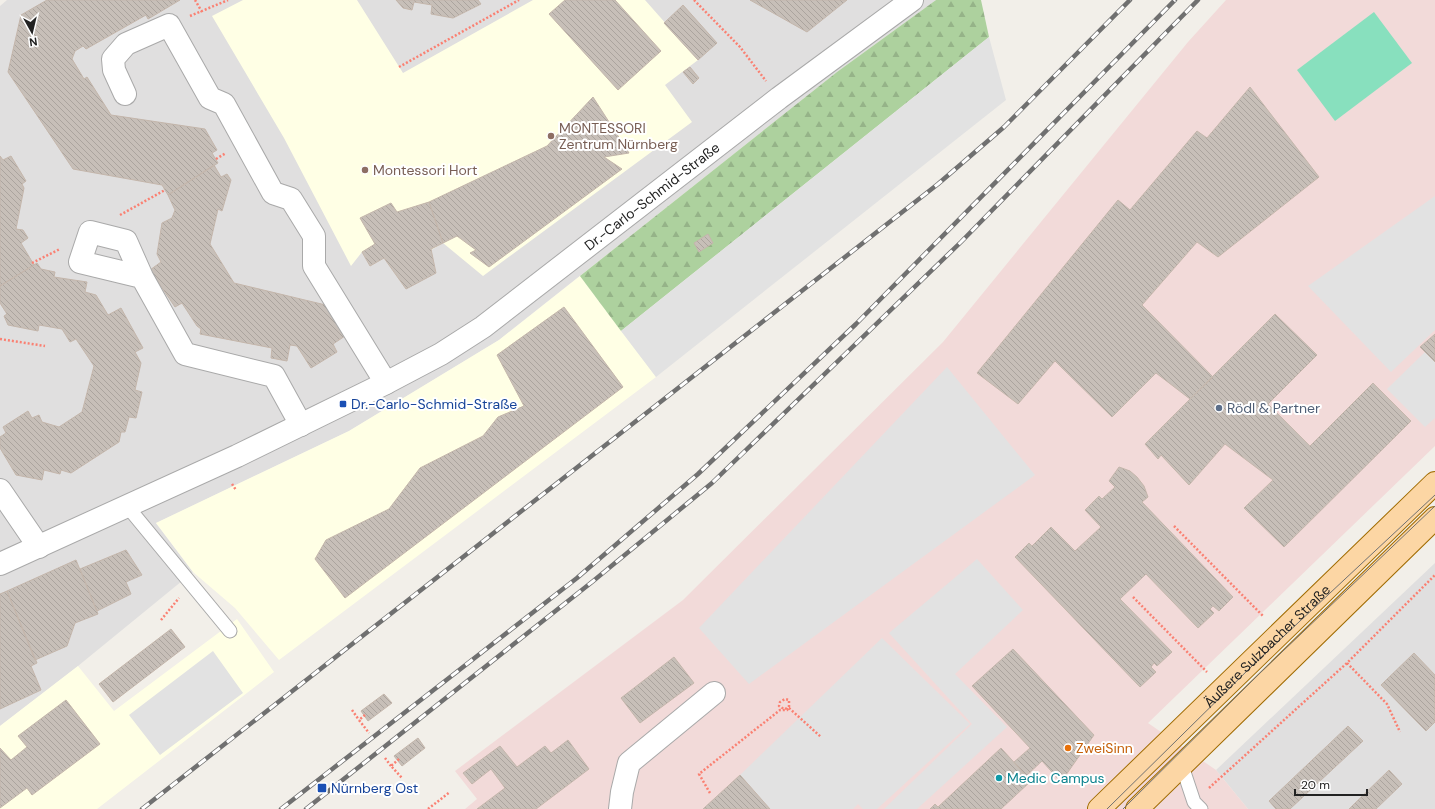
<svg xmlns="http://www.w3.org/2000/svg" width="1435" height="809" font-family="'DM Sans',sans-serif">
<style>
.residential{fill:#e0dfdf}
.commercial{fill:#f2dad9}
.education{fill:#ffffe5}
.forest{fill:url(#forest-firs)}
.pitch{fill:#88e0be}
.parking{fill:#e2e2e2}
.building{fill:url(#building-back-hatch);stroke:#c4b6ab}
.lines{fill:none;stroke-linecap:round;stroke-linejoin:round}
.lane-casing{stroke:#a9a9a9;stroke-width:15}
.street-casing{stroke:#a9a9a9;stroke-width:24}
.primary-casing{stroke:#a06b00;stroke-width:24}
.path{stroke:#fa8072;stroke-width:2.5;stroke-dasharray:2 2;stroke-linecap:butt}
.lane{stroke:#fff;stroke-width:13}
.street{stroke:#fff;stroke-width:22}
.primary{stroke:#fcd6a4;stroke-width:22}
.tram{stroke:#707070;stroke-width:1}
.rail-casing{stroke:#707070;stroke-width:4.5}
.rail{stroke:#fff;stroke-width:3;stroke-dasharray:9;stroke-linecap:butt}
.education-dot{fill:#8d6e63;stroke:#fff;stroke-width:1.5}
.transit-dot{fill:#1a4fb4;stroke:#fff;stroke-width:1.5}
.service-dot{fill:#5c6f8a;stroke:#fff;stroke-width:1.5}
.food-dot{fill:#e8710a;stroke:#fff;stroke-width:1.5}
.culture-dot{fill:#0f9aa8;stroke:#fff;stroke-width:1.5}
.labels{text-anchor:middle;stroke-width:4;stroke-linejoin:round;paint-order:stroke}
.education-label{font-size:14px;fill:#785e54;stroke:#fff;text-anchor:start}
.street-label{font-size:14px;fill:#222;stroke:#fff}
.transit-label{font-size:14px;fill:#164399;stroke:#fff;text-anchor:start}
.service-label{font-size:14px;fill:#4e5e75;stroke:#fff;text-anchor:start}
.food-label{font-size:14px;fill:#c56008;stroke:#fff;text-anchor:start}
.culture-label{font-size:14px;fill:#0d838f;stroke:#fff;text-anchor:start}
</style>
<defs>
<pattern id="forest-firs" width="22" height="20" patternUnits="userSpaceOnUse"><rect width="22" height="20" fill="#add19e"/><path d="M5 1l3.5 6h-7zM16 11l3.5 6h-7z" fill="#95b388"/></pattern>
<pattern id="building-back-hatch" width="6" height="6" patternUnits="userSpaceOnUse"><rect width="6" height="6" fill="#c7bfb8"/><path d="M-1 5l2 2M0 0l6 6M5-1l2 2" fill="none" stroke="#aba49e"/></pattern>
</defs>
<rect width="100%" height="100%" fill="#f2efe9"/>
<path class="residential" d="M7 0H936L837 72 499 340 349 431 156 523 193 572 78 666 0 726V6Z
M1435 563V809H1248L1216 770Z"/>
<path class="commercial" d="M1226 0H1435V446L1148 723 1216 770 1248 809H465L477 799 455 771 683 600 943 342 1188 42Z"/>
<path class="education" d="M243 0H357L403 73 533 0H645L698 60 665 85 692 122 483 276 443 243 431 250 406 289 384 258 370 266 362 252 351 266 284 138 212 16Z
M580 276 656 377 279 660 235 608 193 572 156 523 349 431 499 340Z
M237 619 274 672 97 809H0V726L78 666 114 711Z"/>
<path class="forest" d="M936 0H981L989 37 621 331 580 276 837 72Z"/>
<path class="pitch" d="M1374 12 1412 63 1335 121 1297 70Z"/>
<path class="parking" d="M989 37 1006 100 656 377 621 331Z
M1435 196V330L1391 372 1308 286Z
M1425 352 1435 362V418L1425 427 1387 389Z
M947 367 1035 475 749 684 699 628Z
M977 559 1023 610 955 674 1007 727 917 809H884L972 724 889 633Z
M882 638 970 724 877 809H863L858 804 853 809H770L740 775Z
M213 651 243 693 160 755 129 715Z"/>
<path class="building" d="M47 0H180L148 19 146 15 86 49 83 46 75 51 72 59 84 79 87 77 111 115 205 129 217 150 212 153 218 163 168 195 162 185 73 169 8 72 21 15Z
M396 0H478L481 4 453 18 431 14 432 5 414 2 412 10 403 8Z
M565 0H615L661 51 618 90 549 14Z
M750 0H847L807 32Z
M683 5 717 43 698 60 664 23Z
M690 67 699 78 693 84 683 72Z
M1250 87 1319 177 1218 257 1197 242 1142 305 1213 377 1190 399 1156 373 1112 417 1055 361 1018 404 977 373 1118 200 1130 210 1197 131 1207 138Z
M593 97 629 153 604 157 622 169 489 267 470 253 476 250 457 236 443 243 429 202 547 146Z
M0 156 3 160 11 156 26 181 22 184 24 188 16 229 23 230 28 238 21 243 34 265 0 286Z
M214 165 221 177 227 174 231 180 222 211 218 209 210 244 234 283 334 307 345 336 333 344 337 352 311 368 297 346 290 345 287 361 271 358 272 348 200 334 201 329 197 326 182 303 175 307 150 270 161 262 157 254 162 223 172 218 175 210 168 195Z
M429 202 443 243 431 249 436 273 406 289 384 258 370 266 362 252 375 244 360 218 391 203 397 212Z
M708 234 713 243 699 252 694 243Z
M37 263 41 269 55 272 54 277 87 282 85 292 96 295 108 315 121 308 143 348 135 352 141 363 135 390 142 392 136 418 129 417 125 432H121L119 442 71 473 61 470 60 474 44 470 42 480 16 475 0 448V437L6 433 3 427 28 411 32 418 39 415 42 422 59 427 82 412 94 366 76 339 70 342 62 329 39 325 38 331 8 325 4 316 7 314 0 303V286Z
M564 307 623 387 345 598 315 559 326 540 389 509 420 468 483 436 498 417 524 406 497 355Z
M1275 314 1317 355 1268 404 1310 446 1373 383 1411 421 1284 547 1244 508 1273 480 1225 444 1189 485 1161 455 1158 459 1145 444Z
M1435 334V362L1420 347Z
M1119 467 1130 471 1137 477 1144 486 1148 497 1142 502 1233 597 1219 611 1213 606 1210 609 1214 613 1198 628 1146 574 1120 599 1172 652 1157 666 1154 663 1151 667 1156 672 1140 687 1015 557 1029 543 1032 546 1051 527 1075 551 1101 527 1085 510 1099 496 1102 499 1115 487 1109 481Z
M126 550 142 575 126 582 131 594 97 611 80 569Z
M76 560 98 614 75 623 67 646 35 660 7 591Z
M7 591 37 663 31 666 41 690 0 709V594Z
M171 629 185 647 113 702 99 684Z
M1013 649 1094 735 1061 782 1042 761 1026 776 1014 762 1030 748 972 686Z
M1414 653 1435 675V722L1426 731 1381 685Z
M674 657 694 683 640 723 621 698Z
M384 694 392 703 368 721 361 711Z
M66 700 100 744 32 795 27 788 0 808V748L11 760 27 747 18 736Z
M1348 726 1363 741 1290 809H1276L1269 801Z
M418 738 425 748 402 766 394 756Z
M568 740 589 769 540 806 536 809H477L505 788 491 769 472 784 463 773 500 746 517 767 545 746 551 753Z
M1001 748 1031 781 1001 809H930L935 804 938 807Z
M1389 770 1402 784 1376 809H1349Z
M740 775 770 809H703Z"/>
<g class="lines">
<g class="lane-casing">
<path id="lane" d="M127 506 230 631
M1182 766 1194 802 1201 809"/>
</g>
<g class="street-casing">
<g id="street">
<path d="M125 94 114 70 113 59 126 44 169 25 210 98 224 104 273 193 291 199 314 236V266L386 383"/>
<path d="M142 277 80 262 90 232 126 241 142 277 185 354 274 376 301 425"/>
<path d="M0 490 39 547"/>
<path id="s1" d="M0 564 237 456 386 383 441 354 483 327 779 98 912 0"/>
<path d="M620 809 622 792 629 763 714 693"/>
</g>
</g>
<g class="primary-casing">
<g id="primary">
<path id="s2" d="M1099 809 1435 483"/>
<path d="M1137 809 1435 518"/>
</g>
</g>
<path class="path" d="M195 0 202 12
M694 0 740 47 766 81
M190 16 228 0
M399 67 519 0
M216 159 226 153
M120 215 165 190
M32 263 60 249
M0 339 45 346
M232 484 236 490
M1174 526 1264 617
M1133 597 1207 672
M161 620 179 598
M1347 663 1387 704 1400 732
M352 710 359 720
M365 715 359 720 369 733
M385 758 391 766
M399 759 391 766 402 778
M1209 788 1347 663 1435 575
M710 793 699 774 780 710H787L789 708V700L785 699 780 702 779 706 784 709 789 708 821 737
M428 809 450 792"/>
<use href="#lane" class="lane"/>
<use href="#street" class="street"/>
<use href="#primary" class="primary"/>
<path class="tram" d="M1107 809 1254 664 1435 495
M1123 809 1261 672 1435 506"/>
<g class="rail-casing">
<path id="rail" d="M142 809 938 184 1004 127 1130 0
M281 809 577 578 698 474 856 324 1175 0
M306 809 592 582 712 483 961 242 1198 0"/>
</g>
<use href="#rail" class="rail"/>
</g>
<g class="education-dot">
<circle cx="551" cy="136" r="4"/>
<circle cx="365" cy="170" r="4"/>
</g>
<g class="transit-dot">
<rect x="339" y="400" width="8" height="8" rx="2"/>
<rect x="317" y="783" width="10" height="10" rx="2"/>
</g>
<circle class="service-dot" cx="1219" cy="408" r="4"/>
<circle class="food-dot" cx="1068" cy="748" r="4"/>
<circle class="culture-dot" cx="999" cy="778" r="4"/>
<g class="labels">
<g class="education-label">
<text x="559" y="133">MONTESSORI<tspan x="559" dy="16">Zentrum Nürnberg</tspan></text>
<text x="373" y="175">Montessori Hort</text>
</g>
<g class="street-label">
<text dy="5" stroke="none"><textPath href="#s1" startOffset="752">Dr.-Carlo-Schmid-Straße</textPath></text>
<text dy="5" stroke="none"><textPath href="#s2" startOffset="234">Äußere Sulzbacher Straße</textPath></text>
</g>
<g class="transit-label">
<text x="351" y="409">Dr.-Carlo-Schmid-Straße</text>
<text x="331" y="793">Nürnberg Ost</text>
</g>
<g class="service-label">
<text x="1227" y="413">Rödl &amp; Partner</text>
</g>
<g class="food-label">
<text x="1076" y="753">ZweiSinn</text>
</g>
<g class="culture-label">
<text x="1007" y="783">Medic Campus</text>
</g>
</g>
<g transform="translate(32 32) rotate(172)" stroke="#ffffff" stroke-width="3" paint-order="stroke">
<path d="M0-3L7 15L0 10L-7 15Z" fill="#222222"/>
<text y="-6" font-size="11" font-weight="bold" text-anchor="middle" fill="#222222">N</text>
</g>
<path d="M1295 789v6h72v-6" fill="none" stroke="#222222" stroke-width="2"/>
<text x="1301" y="789" font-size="12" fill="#222222" stroke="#ffffff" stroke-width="3" paint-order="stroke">20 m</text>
</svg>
